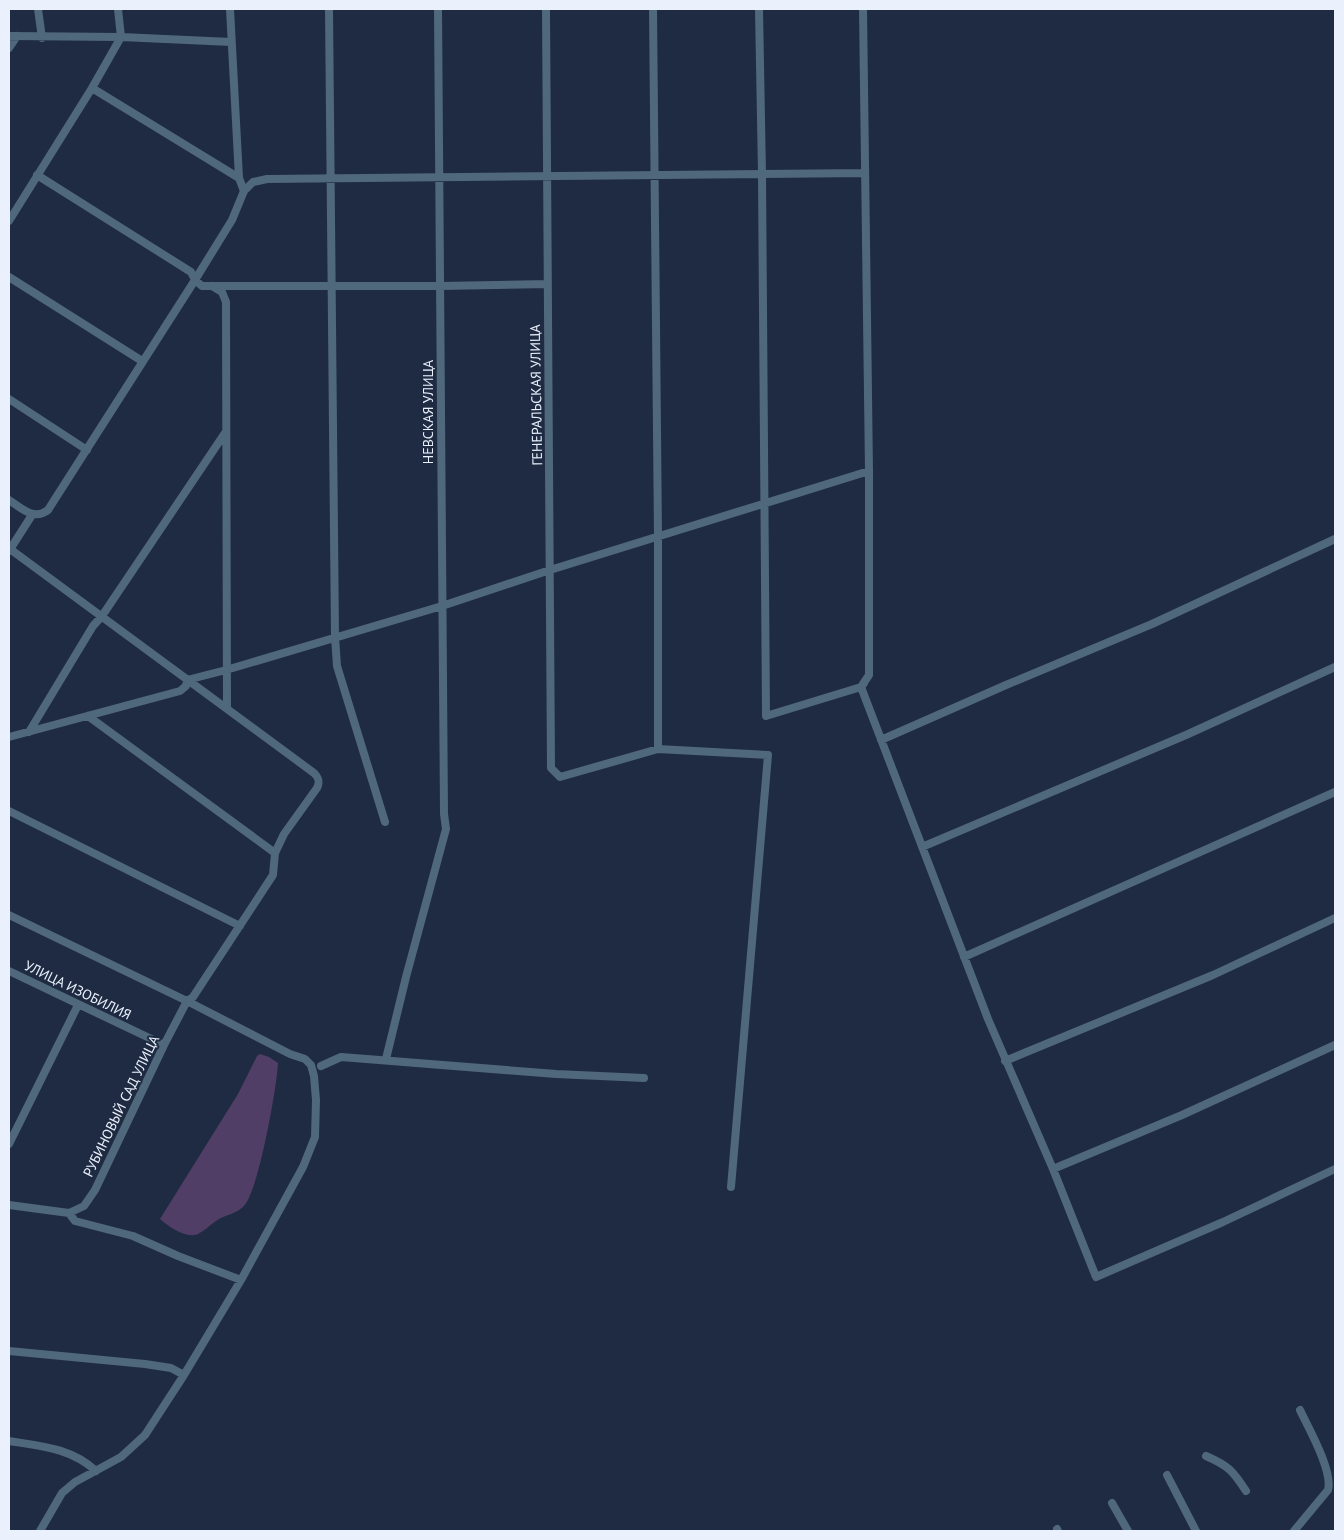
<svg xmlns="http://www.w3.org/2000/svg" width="1344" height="1540" font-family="'PT Sans',sans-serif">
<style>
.green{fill:#513e67}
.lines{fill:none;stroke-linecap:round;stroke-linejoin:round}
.minor{stroke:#50687b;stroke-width:8}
.labels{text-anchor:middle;stroke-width:4;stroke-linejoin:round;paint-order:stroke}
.street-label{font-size:14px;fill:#eaf1fd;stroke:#1f2b42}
</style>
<rect width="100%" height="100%" fill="#1f2b42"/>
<path class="green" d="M260 1054 269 1057 278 1063C277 1086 258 1195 243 1207 236 1214 224 1215 216 1221 210 1225 204 1231 198 1234 186 1239 169 1227 160 1219L238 1094 257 1056Z"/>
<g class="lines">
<path class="minor" d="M38 9 42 38
M329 9 335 637 337 666 385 822
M546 9 551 768 560 777 658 749 768 755 731 1187
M653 9 658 537V749
M759 9 762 174 766 716 861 687 864 683
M863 9 869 471V675L861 687 988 1019 1053 1169 1096 1277 1223 1222 1335 1169
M9 36 121 37 231 42
M9 48 17 36
M92 88 239 178
M37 175 191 272 195 280 202 286H440L547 284
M244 191 253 182 267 179 865 173
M9 221 92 88 121 37 118 9
M9 277 142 361
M212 286 222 292 226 302 227 708
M9 399 87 450
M9 500C21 508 34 521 48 510L195 280 232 220 244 191 239 178 230 9
M9 551 32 515
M187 680 226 670 442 606 550 570 869 471
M88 716 275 853
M29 732 93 626 102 616 225 433
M9 737 180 691 186 686 187 680
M881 740 1006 685 1152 624 1335 539
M9 811 240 926
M922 847 1186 735 1335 667
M9 915 187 1001 290 1054 305 1059 311 1065 314 1076 316 1100 315 1137 303 1167 241 1280 184 1375 145 1435 121 1457 75 1482 62 1493 40 1531
M964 957 1335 792
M9 971 164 1045
M386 1059 406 977 446 829 444 814 438 9
M1005 1061 1213 975 1335 918
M321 1066 341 1057 556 1074 644 1078
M9 1144 78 1005
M1053 1169 1182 1115 1335 1045
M9 1205 69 1213 84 1206 95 1190 164 1045 187 1001 193 997 273 875 275 853 284 834 317 788C320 782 319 778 314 773L10 549
M69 1213 75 1221 133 1236 178 1256 241 1280
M9 1351 145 1364 171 1368 184 1375
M9 1441C41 1446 71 1448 96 1471
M1206 1456C1229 1466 1233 1471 1246 1491
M1167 1475 1196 1531
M1112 1503 1128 1531
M1057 1529 1058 1531
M1294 1531 1328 1490C1333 1471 1309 1429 1300 1410"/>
</g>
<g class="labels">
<g class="street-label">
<text transform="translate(536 395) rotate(-91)" y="5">ГЕНЕРАЛЬСКАЯ УЛИЦА</text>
<text transform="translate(428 412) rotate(-90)" y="5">НЕВСКАЯ УЛИЦА</text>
<text transform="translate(78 990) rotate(26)" y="5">УЛИЦА ИЗОБИЛИЯ</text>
<text transform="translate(121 1106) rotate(-64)" y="5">РУБИНОВЫЙ САД УЛИЦА</text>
</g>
</g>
<rect width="1344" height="1540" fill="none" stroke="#eaf1fd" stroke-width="20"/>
</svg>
